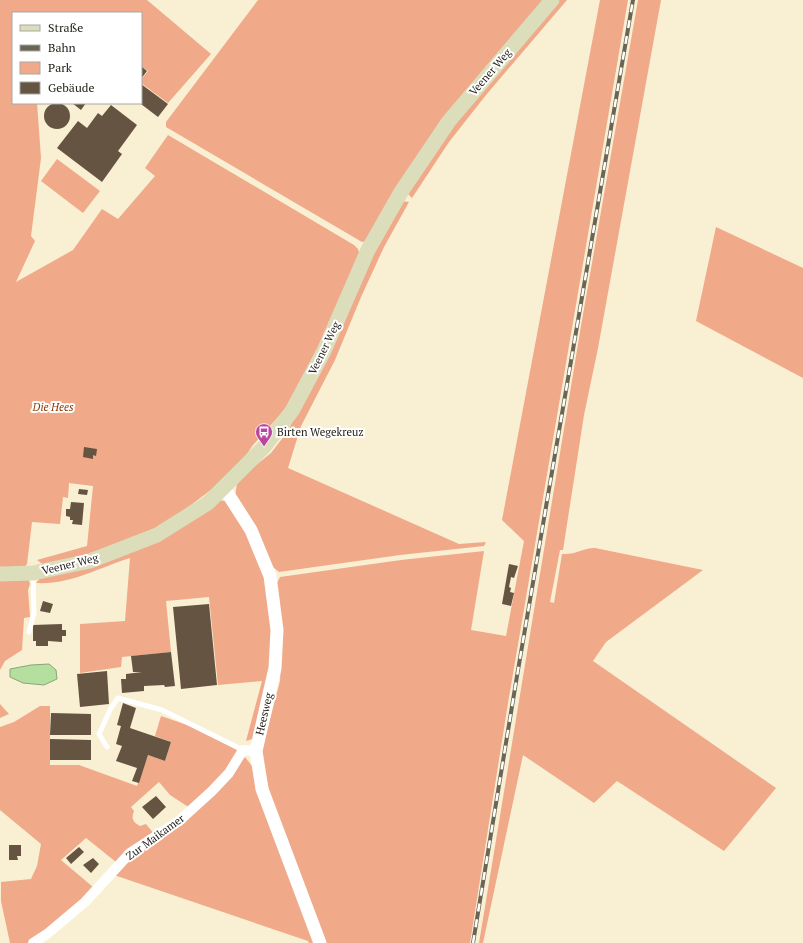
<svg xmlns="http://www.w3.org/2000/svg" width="803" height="943" font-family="'PT Serif',serif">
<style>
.green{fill:#f0a989}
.water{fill:#b5df9e;stroke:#8aa676}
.building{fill:#655441}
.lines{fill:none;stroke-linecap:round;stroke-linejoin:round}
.service{stroke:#fff;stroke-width:5}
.minor{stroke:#fff;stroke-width:10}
.tertiary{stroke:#fff;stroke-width:13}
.secondary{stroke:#dbddbb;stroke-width:15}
.rail-casing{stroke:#6a6555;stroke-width:4}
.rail{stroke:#fff;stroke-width:2.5;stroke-dasharray:8;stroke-linecap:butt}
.labels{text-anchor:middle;stroke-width:4;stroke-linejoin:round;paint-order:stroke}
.street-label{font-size:11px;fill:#252218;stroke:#fff}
.park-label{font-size:11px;font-style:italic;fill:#8d3903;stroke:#fff}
.poi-label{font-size:11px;fill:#252218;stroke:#fff;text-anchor:start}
</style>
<rect width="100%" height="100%" fill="#f9efd3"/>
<path class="green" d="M0 0H147L211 54 168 103 141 83V80L148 71 141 66V13H13V103H37L41 158 31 236 35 241 16 282 73 250 102 209 118 219 155 176 145 168 168 135 354 245 358 249 360 256 295 398 253 445 238 467 216 486 179 514 145 535 98 552 45 566 37 560 87 546 93 486 69 483 68 498 63 497 60 524 32 522 27 564 24 568 0 570Z
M258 0H545L368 241 362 242 166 127V122Z
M558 0H567L486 95 449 142 412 198 407 193 453 126Z
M600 0H628L508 703 470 943H324L272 804 261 754 280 681 282 639 276 585 280 577 401 560 484 551 471 630 506 636 524 541 502 520Z
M638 0H661L598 348 584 415 563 550H560L550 602 554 603 562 554C576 555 582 548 595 548L703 570 606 642 593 661 776 788 724 851 617 781 594 803 523 755 483 943H479L581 326Z
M57 159 100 191 83 213 41 181Z
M401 201 409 202 384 247 361 297 335 360 301 426 288 468 459 544 486 542 484 546 400 555 279 572 273 567 235 497 237 483 245 474 271 453 288 431 374 251Z
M716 227 803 268V378L696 321Z
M217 500 226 501 251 539 268 588 273 654 255 738 246 741 262 681 218 685 209 597 166 601 171 652 122 657 121 667 80 673V624L125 621 130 558C98 568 70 585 36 583L41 577 80 569Z
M28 578 30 584 28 590 30 617 24 618 22 650 5 661 0 670V579Z
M0 704 9 714 0 718Z
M40 706H50V765H79L137 786 148 755 165 761 171 742 155 736 161 716 190 726 239 751 227 770 190 808 170 795 159 782 131 807 134 811C131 819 133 822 140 826L146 824 154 834 116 862 86 838 61 860 93 887 84 899 28 943H10L1 901V882L31 879 37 866 41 844 0 810V727L14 722Z
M245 757 252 766 315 943H309L308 941 114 875Z"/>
<path class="water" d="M49 664 56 670 57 679 44 685 23 683 10 677V669L31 665Z"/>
<path class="building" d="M141 66 147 71 141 79Z
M141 84 168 104 158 117 141 104Z
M44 116a13 13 0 1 1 26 0a13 13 0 1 1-26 0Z
M72 103H86L81 110Z
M111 105 137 125 118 151 122 154 102 182 57 148 78 121 87 128 98 113 102 116Z
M84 447 97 449 96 456 93 455V459L83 457Z
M79 489 88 490 87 495 78 494Z
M71 502 84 503 82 525 72 524 73 520H70V517L66 516V509H70Z
M509 564 518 566 514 578 511 577 509 587 511 588 510 592 514 593 511 606 502 604Z
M43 601 53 604 50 613 40 611Z
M209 604 217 685 181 689 173 607Z
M62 624V630H66V636H62V642L48 641V646H36V641H33V625Z
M171 652 175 686 165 687 164 685 144 686V691L122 693 121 679H126V674L142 672H133L131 656Z
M107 671 109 704 80 707 77 674Z
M123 703 136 708 130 728 171 742 165 761 148 755 139 783 132 781 137 768 116 761 122 746 116 744 121 726 117 725Z
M51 713 91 714V735H50Z
M50 739 91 740V760H50Z
M156 796 166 807 153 819 142 807Z
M9 845H21V856H17L18 860H9Z
M79 847 84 852 71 864 66 858Z
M93 858 99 864 91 873 83 865Z"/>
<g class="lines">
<path class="service" d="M29 632 34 613 33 574
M107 747 99 734 111 708 118 698 162 710 243 750"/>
<path class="minor" d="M33 943 47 934 85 902 130 853 179 821 212 791 229 773 243 750 256 751"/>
<path class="tertiary" d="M222 488 228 494 251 530 270 576 277 630 275 668 256 751 262 789 320 943"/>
<path class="secondary" d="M0 574 33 573 90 561 157 535 208 503 264 447 292 411 324 351 368 250 401 192 449 121 552 0"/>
<g class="rail-casing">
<path id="rail" d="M473 943 518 670 633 0"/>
</g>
<use href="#rail" class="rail"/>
</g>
<defs>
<g id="bus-pin" transform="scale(0.9)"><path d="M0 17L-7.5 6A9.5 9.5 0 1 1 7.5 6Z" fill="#bb469e" stroke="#fff"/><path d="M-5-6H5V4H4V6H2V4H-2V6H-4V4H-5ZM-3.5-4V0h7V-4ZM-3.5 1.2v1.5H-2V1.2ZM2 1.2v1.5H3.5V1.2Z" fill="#fff"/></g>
</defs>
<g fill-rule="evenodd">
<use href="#bus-pin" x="264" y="432"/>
</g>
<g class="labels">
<g class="street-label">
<text transform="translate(490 72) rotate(-49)" y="4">Veener Weg</text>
<text transform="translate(324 348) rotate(-64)" y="4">Veener Weg</text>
<text transform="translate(70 564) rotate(-14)" y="4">Veener Weg</text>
<text transform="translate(264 714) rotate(-77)" y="4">Heesweg</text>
<text transform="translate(155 837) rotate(-36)" y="4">Zur Maikamer</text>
</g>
<g class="park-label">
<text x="53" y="411">Die Hees</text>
</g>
<g class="poi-label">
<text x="277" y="436">Birten Wegekreuz</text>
</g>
</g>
<rect x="12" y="12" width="130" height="92" fill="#ffffff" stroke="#a8a7a3"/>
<rect x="20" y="25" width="20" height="6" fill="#dbddbb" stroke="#a8a7a3"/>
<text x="48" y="32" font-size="12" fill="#252218">Straße</text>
<rect x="20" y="45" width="20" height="6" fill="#6a6555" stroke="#a8a7a3"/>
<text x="48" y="52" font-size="12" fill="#252218">Bahn</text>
<rect x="20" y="62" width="20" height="12" fill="#f0a989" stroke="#a8a7a3"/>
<text x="48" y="72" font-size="12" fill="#252218">Park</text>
<rect x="20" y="82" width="20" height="12" fill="#655441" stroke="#a8a7a3"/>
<text x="48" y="92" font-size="12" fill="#252218">Gebäude</text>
</svg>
